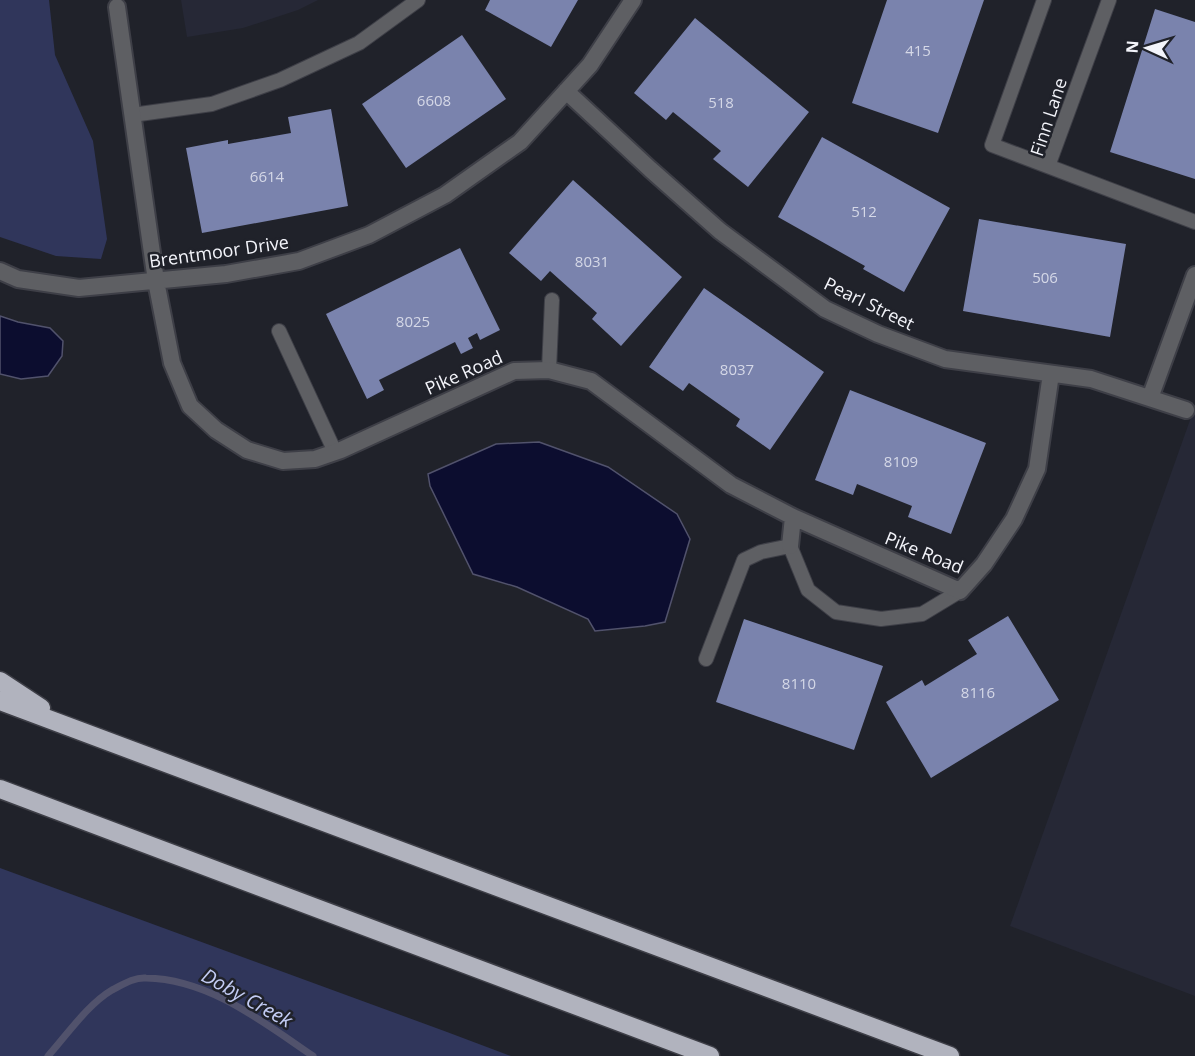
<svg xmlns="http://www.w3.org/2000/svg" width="1195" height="1056" font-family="'Open Sans',sans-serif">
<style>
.built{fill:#262836}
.green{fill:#30365b}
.water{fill:#0c0d2f;stroke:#51526c;stroke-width:1.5}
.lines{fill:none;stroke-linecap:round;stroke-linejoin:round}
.stream{stroke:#51526c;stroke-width:7}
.building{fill:#7a83ad}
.service-casing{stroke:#3e3f47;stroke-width:16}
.minor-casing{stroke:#3e3f47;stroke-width:20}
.motorway-casing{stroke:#3e3f47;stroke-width:21}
.service{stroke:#5e5f63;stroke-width:14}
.minor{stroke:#5e5f63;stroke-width:16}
.motorway{stroke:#b1b3be;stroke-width:18}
.labels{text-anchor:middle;stroke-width:5;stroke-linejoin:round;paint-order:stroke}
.number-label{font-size:15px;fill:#d5d8e7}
.street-label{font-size:18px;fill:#f3f4fa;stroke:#20222a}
.water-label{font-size:20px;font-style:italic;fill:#c3ccf4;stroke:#20222a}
</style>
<rect width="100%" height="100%" fill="#20222a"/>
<path class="built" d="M181 0H318L298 10 243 28 187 37Z
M1195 406V996L1010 926Z"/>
<path class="green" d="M0 0H49L55 55 93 141 107 239 101 259 56 256 0 237Z
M0 868 447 1032 511 1056H0Z"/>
<path class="water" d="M0 316 18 322 50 328 63 341 62 356 48 376 21 379 0 374Z
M539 442 608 467 677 514 690 539 665 622 645 626 595 631 588 619 517 587 473 574 430 486 428 474 496 444Z"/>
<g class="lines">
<path class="stream" d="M48 1056C66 1036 88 1004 112 990 122 985 134 977 146 978 209 979 263 1022 313 1056"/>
</g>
<path class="building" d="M490 0H578L551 47 485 10Z
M887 0H984L938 133 852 103Z
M1155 9 1195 22V179L1110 152Z
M695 18 809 112 748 187 713 159 721 151 673 112 666 120 634 93Z
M462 35 506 99 406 168 362 104Z
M331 109 348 206 202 233 186 148 228 140V144L291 133 288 117Z
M822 137 950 208 904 292 863 269 865 266 778 217Z
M573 180 682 277 621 346 592 319 597 313 550 271 541 281 509 253Z
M979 219 1126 244 1110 337 963 311Z
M460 248 500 330 480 340 477 333 468 338 473 348 461 354 455 342 379 380 384 390 367 399 326 314Z
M704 288 824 372 770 450 736 426 740 419 689 383 683 391 649 367Z
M850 390 986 443 951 534 908 517 912 506 857 484 853 495 815 480Z
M1008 616 1059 700 931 778 886 702 922 680 925 686 977 654 968 640Z
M744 619 883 666 854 750 716 702Z"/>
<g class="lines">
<g class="service-casing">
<path id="service" d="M1044 0 992 145 1195 222
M132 115 212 104 280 80 359 43 418 0
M1048 166 1109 0
M279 331 335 452
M549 370 552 300
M706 659 744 560 761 552 790 546 808 590 836 612 881 619 922 614 960 591"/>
</g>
<g class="minor-casing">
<path id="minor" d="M117 7 156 281 172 363 190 406 216 430 247 450 283 461 315 459 341 450 514 371 549 370 591 381 731 485 793 517 960 591 984 564 1014 519 1037 469 1051 374
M566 91 650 169 720 231 825 309 878 334 945 359 1091 379 1186 410
M0 271 18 279 79 288 226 274 299 261 369 235 445 195 520 142 590 65 633 0
M1150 398 1195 275
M790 546 793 517"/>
</g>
<g class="motorway-casing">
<path id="motorway" d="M0 681 41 708
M0 701 950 1056
M0 789 710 1056"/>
</g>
<use href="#service" class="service"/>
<use href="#minor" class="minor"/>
<use href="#motorway" class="motorway"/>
</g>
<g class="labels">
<g class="number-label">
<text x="918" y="56">415</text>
<text x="434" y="106">6608</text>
<text x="721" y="108">518</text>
<text x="267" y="182">6614</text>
<text x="864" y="217">512</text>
<text x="592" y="267">8031</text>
<text x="1045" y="283">506</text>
<text x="413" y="327">8025</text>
<text x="737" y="375">8037</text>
<text x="901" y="467">8109</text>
<text x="799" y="689">8110</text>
<text x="978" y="698">8116</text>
</g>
<g class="street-label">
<text transform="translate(1049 117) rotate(-72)" y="6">Finn Lane</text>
<text transform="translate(219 252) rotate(-8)" y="6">Brentmoor Drive</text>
<text transform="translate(869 304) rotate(26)" y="6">Pearl Street</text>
<text transform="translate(464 373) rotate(-24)" y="6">Pike Road</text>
<text transform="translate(924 553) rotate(22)" y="6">Pike Road</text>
</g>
<g class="water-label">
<text transform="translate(247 998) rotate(29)" y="7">Doby Creek</text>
</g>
</g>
<g transform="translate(1147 48) rotate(274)" stroke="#20222a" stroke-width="4.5" paint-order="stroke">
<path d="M0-4.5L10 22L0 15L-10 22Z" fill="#f3f4fa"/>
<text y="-9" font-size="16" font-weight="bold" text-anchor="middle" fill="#f3f4fa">N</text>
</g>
</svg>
